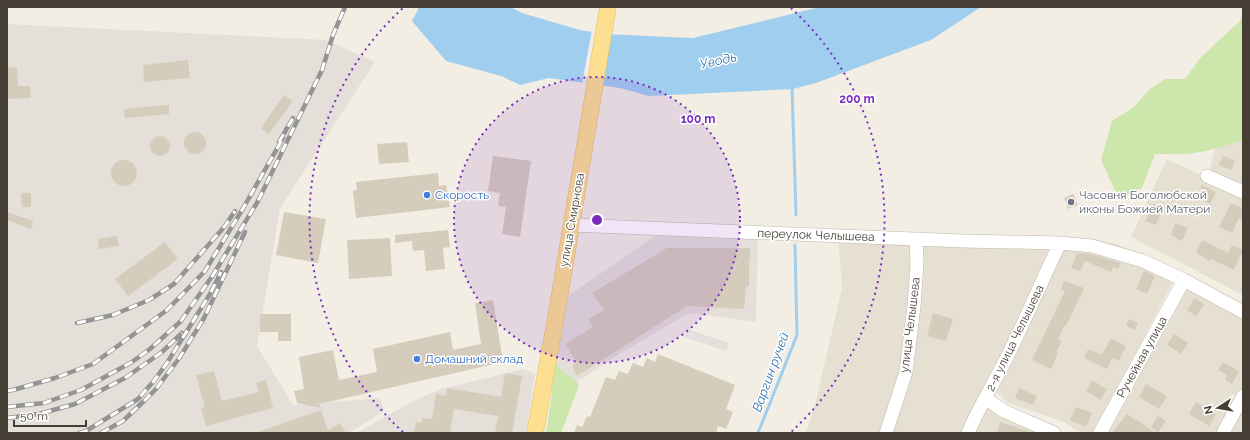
<svg xmlns="http://www.w3.org/2000/svg" width="1250" height="440" font-family="Raleway,sans-serif">
<style>
.residential{fill:#e6e0d2}
.industrial{fill:#e4dfd9}
.green{fill:#cce6ac}
.parking{fill:#e2e0dc}
.water{fill:#a0ceef}
.pier{fill:#f2eee4}
.lines{fill:none;stroke-linecap:round;stroke-linejoin:round}
.stream{stroke:#a0ceef;stroke-width:3}
.building{fill:#d6ccbc}
.minor-casing{stroke:#c0b8aa;stroke-width:14}
.major-casing{stroke:#e2bc62;stroke-width:17}
.minor{stroke:#fff;stroke-width:13}
.major{stroke:#fddf92;stroke-width:16}
.rail-casing{stroke:#949494;stroke-width:4.5}
.rail{stroke:#fff;stroke-width:3;stroke-dasharray:9;stroke-linecap:butt}
.ring{fill:none;stroke:#7b2cbf;stroke-width:2;stroke-dasharray:2 4}
.shop-dot{fill:#3f7fe0;stroke:#fff;stroke-width:1.5}
.worship-dot{fill:#6b7280;stroke:#fff;stroke-width:1.5}
.labels{text-anchor:middle;stroke-width:3;stroke-linejoin:round;paint-order:stroke}
.shop-label{font-size:12px;fill:#366cbe;stroke:#fff;text-anchor:start}
.worship-label{font-size:12px;fill:#5b616d;stroke:#fff;text-anchor:start}
.street-label{font-size:12px;fill:#443e34;stroke:#fff}
.water-label{font-size:13px;font-style:italic;fill:#2f78ae;stroke:#fff}
.centre{fill:#7b2cbf;stroke:#fff;stroke-width:2}
.ring-label{font-size:12px;text-anchor:middle;font-weight:bold;fill:#7b2cbf;stroke:#fff;stroke-width:3;stroke-linejoin:round;paint-order:stroke}
</style>
<rect width="100%" height="100%" fill="#f2eee4"/>
<path class="residential" d="M1227 102 1243 106V187L1209 172Z
M1167 159 1243 195V295L1131 237Z
M838 235 912 237V304L903 367 883 433H806L816 401 842 288Z
M1067 236 1102 241 1116 244 1142 255 1177 274 1094 433H1082L1061 421 1008 403 995 390Z
M920 237 1058 239 963 433H888L910 372Z
M1183 276 1243 309V395L1221 433H1101Z
M983 405 1006 409 1029 417 1065 433H971Z
M1243 407V433H1228Z"/>
<path class="industrial" d="M7 24 326 40 375 62 280 208 257 346 293 405 380 398 384 411 349 433H7Z
M667 228 758 231 756 322 689 313 622 352 577 382 556 365 568 296Z
M523 369 535 374 526 433H356L415 400 441 389Z"/>
<path class="green" d="M1243 9V140L1207 151 1187 154H1155L1142 188 1119 199 1101 160 1112 121 1134 107 1150 89 1165 79H1185L1201 57 1240 21Z
M556 365 577 382 579 385 562 431 560 433H546L551 400 554 366Z"/>
<path class="parking" d="M687 329 729 343 726 351 684 337Z"/>
<path class="water" d="M417 7H510L522 13 580 30 604 34 693 38 820 7H981L931 40 816 83 793 89 649 96 620 88 549 78 520 85 501 76 446 61 412 21 418 10Z"/>
<path class="pier" d="M592 30 604 32 602 87 582 84Z"/>
<g class="lines">
<path class="stream" d="M792 87 796 215
M758 433 797 335 795 245"/>
</g>
<path class="building" d="M188 60 190 78 144 82 143 65Z
M17 67 18 86H30L31 98 7 99V68Z
M284 95 293 101 269 134 261 128Z
M169 105V114L125 118 124 109Z
M184 143a11 11 0 1 1 22 0a11 11 0 1 1-22 0Z
M150 146a10 10 0 1 1 20 0a10 10 0 1 1-20 0Z
M407 142 409 162 379 164 377 144Z
M493 156 531 161 520 237 502 234 506 207 498 206 500 193 488 191Z
M1223 156 1235 161 1231 170 1219 165Z
M111 173a13 13 0 1 1 26 0a13 13 0 1 1-26 0Z
M438 173 439 186 446 185 450 207 356 218 353 191 357 190 356 182Z
M1202 185 1216 192 1210 204 1197 197Z
M21 193H31V207H22Z
M1073 194 1078 205 1068 209 1064 198Z
M1231 203 1243 208V220L1239 218 1232 233 1219 227Z
M1153 204 1163 208 1156 225 1145 221Z
M7 212 33 221 31 229 7 220Z
M284 212 326 219 318 263 276 255Z
M1175 223 1188 228 1182 241 1171 235Z
M448 230 450 247 443 248 445 269 426 271 424 250 413 251 412 241 395 243V235Z
M117 236 119 246 99 249 98 239Z
M390 238 392 276 349 279 347 240Z
M1202 240 1228 253 1232 245 1243 250 1234 270 1211 259 1210 261 1196 253Z
M165 242 178 259 128 296 115 279Z
M667 248H750V259H749V286H746L744 309 687 306 577 376 572 365 577 362 565 344 593 327 588 319 604 310 592 293Z
M1077 253 1090 254 1121 263 1118 269 1113 267 1111 272 1085 261 1080 271 1071 268Z
M1144 271 1155 276 1147 294 1136 289Z
M1064 281 1084 288 1066 326H1064L1058 339 1062 341 1056 352 1058 353 1051 369 1032 360 1065 291 1061 289Z
M1195 298 1204 305 1196 316 1187 310Z
M493 300 503 362 319 404 321 408 297 403 294 391 304 389 299 357 333 350 339 380 377 372 373 349 450 332 453 350 481 344 475 303Z
M933 313 953 319 946 341 927 336Z
M260 314H291V341H278V332H260Z
M1129 319 1138 323 1135 330 1126 326Z
M1174 334 1188 343 1181 354 1167 345Z
M1111 338 1126 346 1119 361 1112 358 1107 369 1084 358 1088 349 1102 355Z
M658 354 735 385 726 409 733 412 726 429 718 426 716 433H574L577 425 582 427 587 416 590 417 606 377 615 380 619 371 628 374 633 363 643 367 647 358 655 362Z
M1223 362 1239 371 1232 384 1225 380 1227 375 1218 370Z
M214 371 222 401 259 392 256 383 266 380 273 408 206 426 201 408 205 407 196 375Z
M505 373 522 376 512 433H495L498 416 454 409 450 433H414L416 422 421 423 422 418 432 419 436 394 446 396 447 388 501 397Z
M1092 380 1107 389 1101 400 1086 391Z
M1146 384 1167 396 1159 409 1139 397Z
M1019 388 1037 396 1033 405 1015 398Z
M1196 402 1216 414 1209 426 1189 414Z
M1076 407 1092 413 1086 427 1070 420Z
M321 410 328 430 340 423 346 433H258V432Z
M1127 414 1135 420 1136 419 1155 433H1112Z
M1158 416 1166 421 1158 432 1151 427Z
M1000 422 1028 431 1027 433H997Z"/>
<g class="lines">
<g class="minor-casing">
<path id="minor" d="M1207 176 1243 192
M571 225 963 241 1060 243 1092 246 1143 261 1184 280 1243 312
M986 399 1004 411 1054 433
M886 433 906 372 914 306 917 263 916 239
M968 433C979 407 994 383 1007 357 1026 319 1042 280 1060 243
M1100 433 1184 280
M1223 433 1243 396"/>
</g>
<g class="major-casing">
<path id="major" d="M535 433 556 317 608 7"/>
</g>
<use href="#minor" class="minor"/>
<use href="#major" class="major"/>
<g class="rail-casing">
<path id="rail" d="M279 142 293 118
M77 323 113 315 149 300 174 284 225 226 235 211
M7 391 13 390 55 378 93 364 167 310 205 271 245 205 283 138
M7 407 44 403 81 390 132 362 150 349 181 321 213 275 258 201 322 70 333 35 345 7
M7 418 39 414 75 404 125 378 162 352 182 333
M79 433 86 431 138 399 153 382 167 363 210 294 221 272
M101 433 123 421 146 399 156 389 180 357 204 318 245 232"/>
</g>
<use href="#rail" class="rail"/>
</g>
<circle cx="597" cy="220" r="143" fill="#7b2cbf" fill-opacity=".12"/>
<g class="ring">
<circle cx="597" cy="220" r="143"/>
<path d="M403 432A287 287 0 0 1 403 8M791 8A287 287 0 0 1 791 432"/>
</g>
<g class="shop-dot">
<circle cx="427" cy="195" r="4"/>
<circle cx="417" cy="359" r="4"/>
</g>
<circle class="worship-dot" cx="1071" cy="202" r="4"/>
<g class="labels">
<g class="shop-label">
<text x="435" y="199">Скорость</text>
<text x="425" y="363">Домашний склад</text>
</g>
<g class="worship-label">
<text x="1079" y="199">Часовня Боголюбской<tspan x="1079" dy="14">иконы Божией Матери</tspan></text>
</g>
<g class="street-label">
<text transform="translate(572 220) rotate(-80)" y="4">улица Смирнова</text>
<text transform="translate(816 235) rotate(2)" y="4">переулок Челышева</text>
<text transform="translate(910 325) rotate(-83)" y="4">улица Челышева</text>
<text transform="translate(1015 338) rotate(-64)" y="4">2-я улица Челышева</text>
<text transform="translate(1142 357) rotate(-61)" y="4">Ручейная улица</text>
</g>
<g class="water-label">
<text transform="translate(718 60) rotate(-12)" y="5">Уводь</text>
<text transform="translate(770 372) rotate(-70)" y="5">Варгин ручей</text>
</g>
</g>
<circle cx="597" cy="220" r="6" class="centre"/>
<g class="ring-label">
<text x="857" y="103">200 m</text>
<text x="698" y="123">100 m</text>
</g>
<rect width="1250" height="440" fill="none" stroke="#443e34" stroke-width="16"/>
<g transform="translate(1218 408) rotate(258)" stroke="#ffffff" stroke-width="3" paint-order="stroke">
<path d="M0-3L7 15L0 10L-7 15Z" fill="#443e34"/>
<text y="-6" font-size="11" font-weight="bold" text-anchor="middle" fill="#443e34">N</text>
</g>
<path d="M14 420v6h72v-6" fill="none" stroke="#443e34" stroke-width="2"/>
<text x="20" y="420" font-size="12" fill="#443e34" stroke="#ffffff" stroke-width="3" paint-order="stroke">50 m</text>
</svg>
